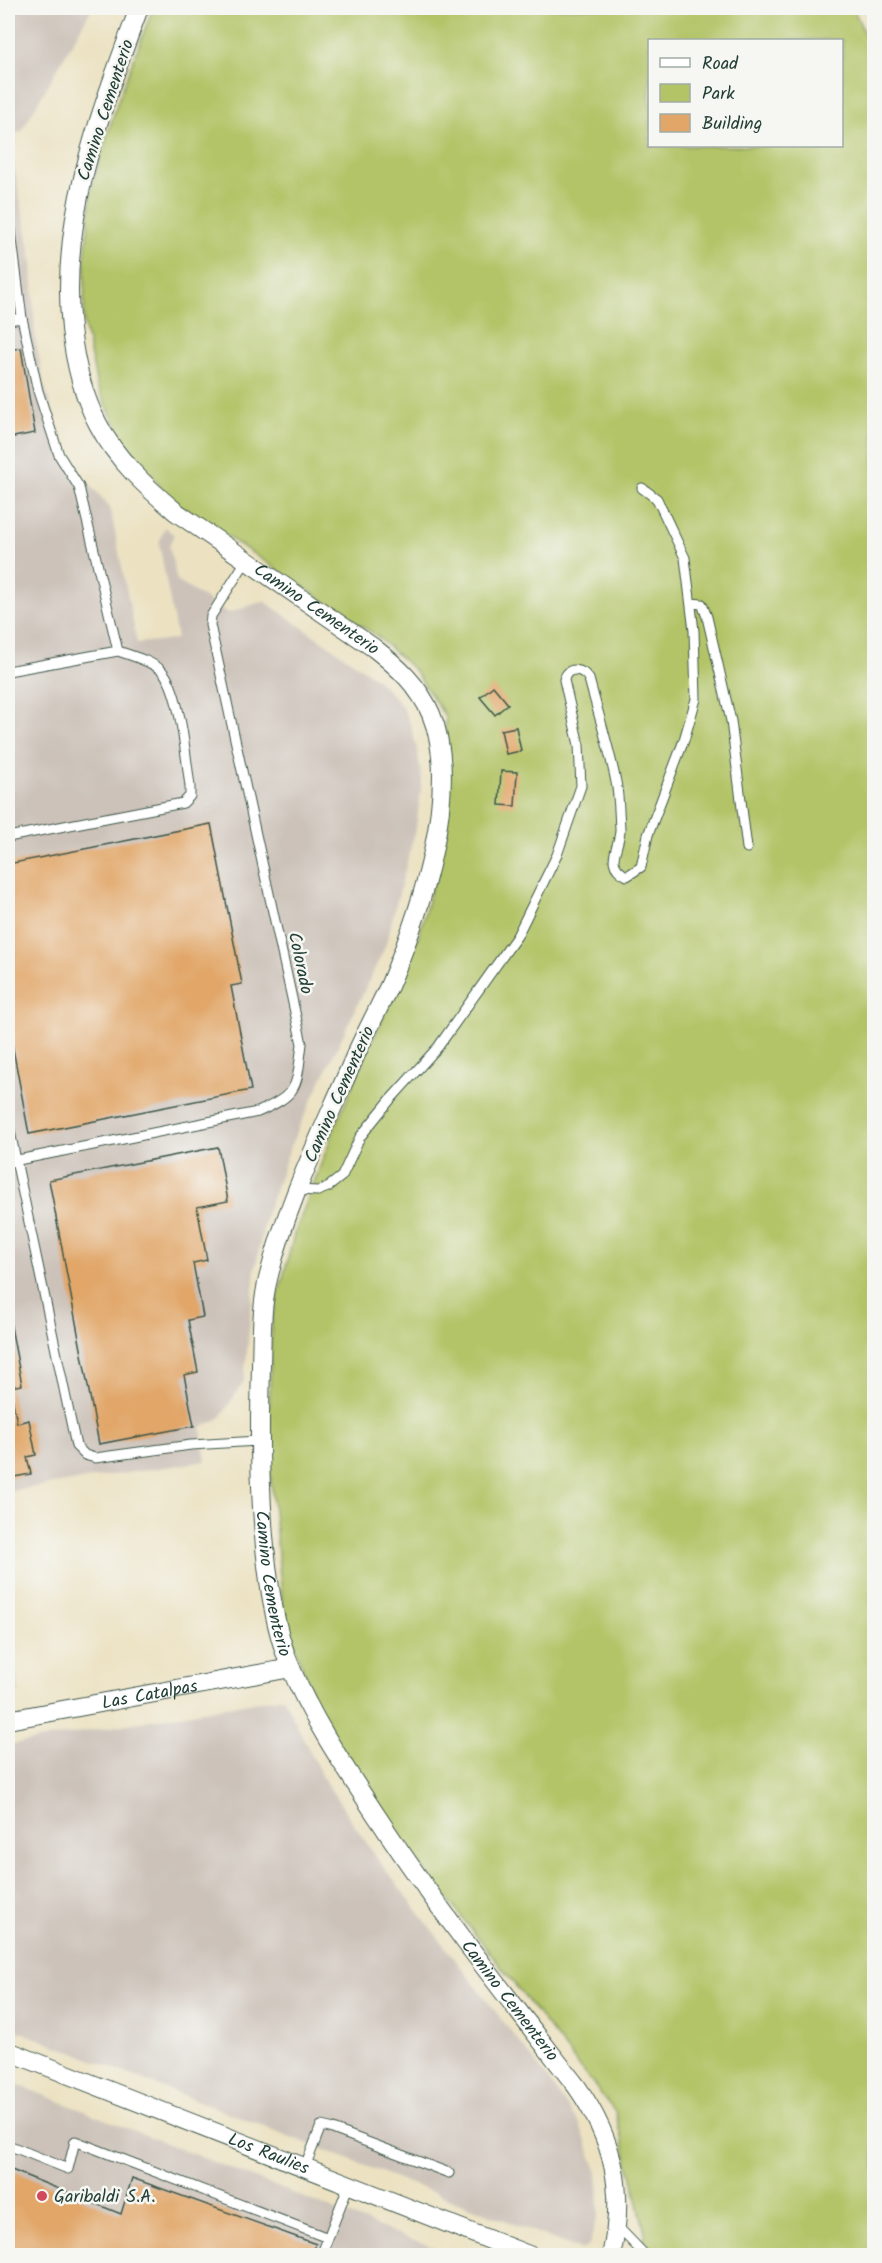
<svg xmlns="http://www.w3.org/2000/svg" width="882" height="2263" font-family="Kalam,sans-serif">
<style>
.industrial{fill:#ccc2b9}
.green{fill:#b3c467;stroke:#69804e;stroke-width:1.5;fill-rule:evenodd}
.building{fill:#e1a668}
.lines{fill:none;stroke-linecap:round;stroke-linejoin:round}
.lane-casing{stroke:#3e5649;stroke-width:11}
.street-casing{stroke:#3e5649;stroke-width:20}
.lane{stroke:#fff;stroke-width:9}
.street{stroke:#fff;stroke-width:18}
.poi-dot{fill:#d1495b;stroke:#f6f6f2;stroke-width:2}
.labels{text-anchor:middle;stroke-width:5;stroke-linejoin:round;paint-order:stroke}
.street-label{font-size:18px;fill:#1f3d34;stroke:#f6f6f2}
.poi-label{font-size:18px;fill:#1f3d34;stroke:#f6f6f2;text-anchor:start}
</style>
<rect width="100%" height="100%" fill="#f6f6f2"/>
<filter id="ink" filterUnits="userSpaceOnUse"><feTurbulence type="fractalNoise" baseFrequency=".0167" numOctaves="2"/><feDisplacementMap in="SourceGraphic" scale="12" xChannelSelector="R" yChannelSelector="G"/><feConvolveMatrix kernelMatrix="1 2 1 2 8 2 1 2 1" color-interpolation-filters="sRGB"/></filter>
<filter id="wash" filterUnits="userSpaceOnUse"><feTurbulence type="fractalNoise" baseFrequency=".008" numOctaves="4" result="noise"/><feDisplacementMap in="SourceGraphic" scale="24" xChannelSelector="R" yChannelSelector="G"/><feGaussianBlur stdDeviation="1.35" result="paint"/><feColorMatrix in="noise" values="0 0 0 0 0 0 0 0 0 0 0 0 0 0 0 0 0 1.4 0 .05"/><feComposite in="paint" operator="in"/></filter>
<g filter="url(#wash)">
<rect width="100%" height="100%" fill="#ece2c2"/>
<path class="industrial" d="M8 8H92L21 132 8 134 32 261 35 338 44 384 58 427 74 467 110 507 137 643 177 639 159 543 165 527 174 535 169 546 177 581 228 613 264 601 376 678 394 697 402 706 411 726 418 753 422 781 416 827 385 947 292 1142 265 1218 255 1271 244 1381 221 1417 201 1428 206 1461 8 1491Z
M8 1629 19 1693 8 1695Z
M283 1697 323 1778 378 1860 548 2079 580 2125 598 2173 599 2211 589 2246 581 2250 8 2027V1745Z
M8 2081 376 2226 455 2255H8Z"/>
<path class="green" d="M153 8H853L874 55V2255H639L645 2232 616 2113 386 1821 318 1709 284 1618 268 1448 272 1319 294 1235 339 1117 419 935 446 831 445 716 415 671 377 636 171 499 125 444 97 386 84 323 85 259 92 186 117 103ZM650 40H842V146H650Z"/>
<g id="blocks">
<path class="building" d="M21 348 35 433 8 438V350Z
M493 686 508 704 495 715 480 697Z
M516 727 521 751 506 754 501 730Z
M501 771 517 772 515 806 499 805Z
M211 824 242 984 231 986 251 1090 29 1134 8 1022V864Z
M218 1147 228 1201 197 1207 207 1260 193 1263 203 1317 188 1320 198 1372 184 1375 194 1426 99 1444 49 1180Z
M9 1316 22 1385 10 1387 17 1423 29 1420 36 1455 27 1457 31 1474 8 1478Z
M9 2169 121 2214 132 2178 316 2244 311 2256H8Z"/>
</g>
</g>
<g filter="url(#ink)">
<use href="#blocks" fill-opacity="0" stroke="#3e5649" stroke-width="1.5"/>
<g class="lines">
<g class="lane-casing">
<path id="lane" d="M8 208 22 318 8 320
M691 603 702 604 707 617 731 721 747 848
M8 671 118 651
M8 837 183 803 190 796V786C186 759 180 687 161 670 149 660 132 656 118 651L79 487 59 455 38 391 22 318
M8 1122 76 1446 85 1455 95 1458 191 1445 258 1441
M8 1162 258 1112C300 1093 296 1088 302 1044L210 625 211 616 246 561
M297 1190 318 1191 328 1187 342 1176 360 1137 390 1100 438 1047 517 936 557 855 581 786 579 745 564 680C567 666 582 668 589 679 598 713 609 747 616 782 619 796 619 813 620 828 621 847 602 864 627 876L641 867 648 835 684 740 696 699 694 631 685 558 657 499 642 488
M8 2145 68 2169 75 2141 328 2238
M305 2167 321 2126 330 2128 449 2173
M617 2226 646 2256
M321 2256 349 2184
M391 2256 398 2254 403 2256"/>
</g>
<g class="street-casing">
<g id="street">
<path id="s1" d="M139 8C101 111 59 216 71 329 75 363 82 394 98 424 116 459 146 487 176 512L374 648C397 666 419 686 431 714 462 788 420 913 390 984 379 1008 366 1032 355 1056 324 1129 287 1201 268 1279 261 1307 262 1337 261 1366 259 1438 259 1509 269 1581 273 1610 279 1639 290 1666 311 1718 347 1771 378 1818 439 1911 508 1998 577 2087 614 2140 626 2192 611 2256"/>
<path id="s2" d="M8 1720 291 1668"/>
<path id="s3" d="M8 2051 531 2256"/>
</g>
</g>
<use href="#lane" class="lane"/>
<use href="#street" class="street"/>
</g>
</g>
<circle class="poi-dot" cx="42" cy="2196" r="6"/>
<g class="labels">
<g class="street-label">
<text transform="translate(105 110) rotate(-72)" y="6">Camino Cementerio</text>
<text dy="6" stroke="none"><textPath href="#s1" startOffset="720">Camino Cementerio</textPath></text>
<text transform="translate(301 963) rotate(78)" y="6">Colorado</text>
<text transform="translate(339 1094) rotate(-66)" y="6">Camino Cementerio</text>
<text dy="6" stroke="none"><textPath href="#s1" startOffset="1782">Camino Cementerio</textPath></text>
<text dy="6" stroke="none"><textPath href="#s2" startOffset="144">Las Catalpas</textPath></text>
<text dy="6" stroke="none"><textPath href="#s1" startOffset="2268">Camino Cementerio</textPath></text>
<text dy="6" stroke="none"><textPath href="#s3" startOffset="280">Los Raulies</textPath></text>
</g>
<g class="poi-label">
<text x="54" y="2202">Garibaldi S.A.</text>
</g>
</g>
<rect width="882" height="2263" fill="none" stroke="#f6f6f2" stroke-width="30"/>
<rect x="648" y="39" width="195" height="108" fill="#f6f6f2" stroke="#a0aca6" stroke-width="1.5"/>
<rect x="660" y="58" width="30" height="9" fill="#ffffff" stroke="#a0aca6" stroke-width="1.5"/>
<text x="702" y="69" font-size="18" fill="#1f3d34">Road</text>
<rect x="660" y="84" width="30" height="18" fill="#b3c467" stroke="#a0aca6" stroke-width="1.5"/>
<text x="702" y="99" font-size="18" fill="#1f3d34">Park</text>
<rect x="660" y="114" width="30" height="18" fill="#e1a668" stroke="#a0aca6" stroke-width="1.5"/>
<text x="702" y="129" font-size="18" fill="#1f3d34">Building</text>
</svg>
